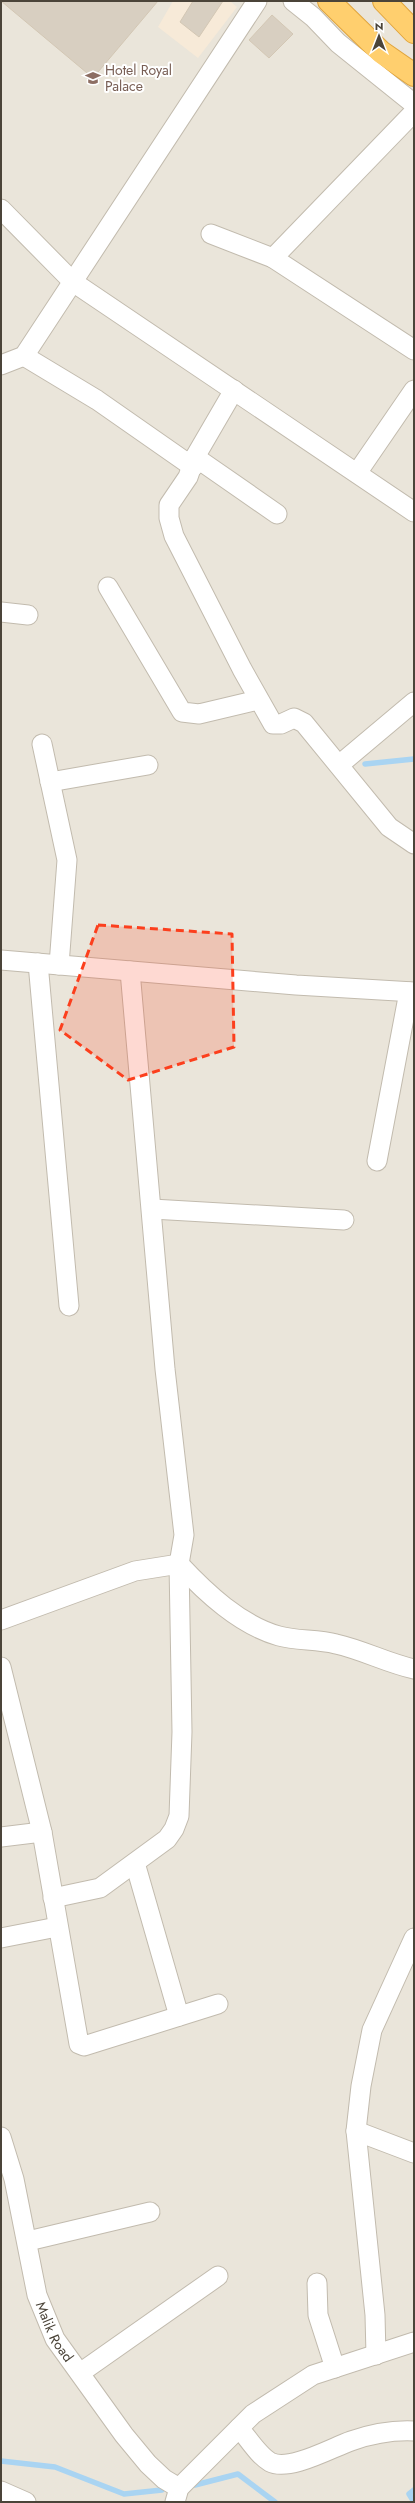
<svg xmlns="http://www.w3.org/2000/svg" width="415" height="2503" font-family="Jost,sans-serif">
<style>
.residential{fill:#eae5da}
.commercial{fill:#f7ead8}
.lines{fill:none;stroke-linecap:round;stroke-linejoin:round}
.stream{stroke:#a9d4f2;stroke-width:5.5}
.building{fill:#d8cfc1;stroke:#d3c7b4}
.minor-casing{stroke:#c2bbae;stroke-width:21}
.highway-casing{stroke:#e0a43c;stroke-width:24}
.minor{stroke:#fff;stroke-width:19}
.highway{stroke:#ffcf6e;stroke-width:22}
.marked{fill:#fc3f1d;fill-opacity:0.2;stroke:#fc3f1d;stroke-width:3;stroke-dasharray:8 5;stroke-linejoin:round}
.labels{text-anchor:middle;stroke-width:4;stroke-linejoin:round;paint-order:stroke}
.education-label{font-size:14px;fill:#785e54;stroke:#fff;text-anchor:start}
.street-label{font-size:14px;fill:#4b4439;stroke:#fff}
</style>
<rect width="100%" height="100%" fill="#f6f3ec"/>
<path class="residential" d="M1 1H414V2502H1Z"/>
<path class="commercial" d="M173 1H230L237 7 198 58 158 27Z"/>
<g class="lines">
<path class="stream" d="M365 764 414 759
M1 2461 55 2467 124 2494 162 2490
M195 2485 238 2474 275 2502
M414 2490 409 2494 414 2502"/>
</g>
<path class="building" d="M1 1H158L93 78Z
M193 1H223L199 37 180 22Z
M272 15 293 34 269 58 249 40Z"/>
<g class="lines">
<g class="minor-casing">
<g id="minor">
<path d="M293 1 313 17 338 43 414 104"/>
<path d="M1 209 73 282 414 512"/>
<path d="M211 234 273 258 414 112"/>
<path d="M273 258 414 350"/>
<path d="M24 356 97 400 193 467"/>
<path d="M1 365 24 356 257 1"/>
<path d="M234 390 195 457 188 477 169 505V518L174 536 242 669 273 724H281L294 718 304 723 389 827 414 844"/>
<path d="M195 457 277 514"/>
<path d="M357 473 414 390"/>
<path d="M108 587 182 712 199 714 258 700"/>
<path d="M1 612 28 615"/>
<path d="M42 744 67 860 59 965"/>
<path d="M339 765 414 702"/>
<path d="M50 782 148 765"/>
<path d="M1 960 296 985 414 992"/>
<path d="M38 963 69 1306"/>
<path d="M377 1161 409 992"/>
<path d="M152 1209 344 1220"/>
<path d="M179 1564C206 1593 240 1625 279 1636 297 1641 317 1639 336 1644 363 1650 387 1663 414 1669"/>
<path d="M1 1620 135 1571 179 1564"/>
<path d="M1 1667 42 1832 79 2044 84 2046 218 2004"/>
<path d="M1 1837 42 1832"/>
<path d="M135 1863 179 2016"/>
<path d="M53 1898 100 1888 167 1839 174 1829 179 1816 182 1732 179 1564 184 1535 165 1369 130 971"/>
<path d="M1 1938 57 1927"/>
<path d="M356 2131 414 2153"/>
<path id="s1" d="M1 2137 14 2179 37 2295 55 2339 124 2435 148 2464 164 2479 179 2488"/>
<path d="M28 2241 150 2212"/>
<path d="M317 2283 318 2315 335 2368"/>
<path d="M376 2355 375 2315 356 2131 361 2086 372 2030 414 1938"/>
<path d="M80 2373 218 2276"/>
<path d="M239 2428C248 2438 258 2455 270 2462 289 2472 331 2448 351 2441 371 2434 393 2430 414 2431"/>
<path d="M1 2491 26 2502"/>
<path d="M175 2502 179 2488 253 2414 313 2375 414 2342"/>
</g>
</g>
<g class="highway-casing">
<path id="highway" d="M329 1 381 52 414 75
M384 1 414 32"/>
</g>
<use href="#minor" class="minor"/>
<use href="#highway" class="highway"/>
</g>
<path class="marked" d="M98 925 232 934 234 1047 128 1080 60 1030Z"/>
<defs>
<g id="school-bare" transform="scale(1.2)"><path d="M0-5L7-2L0 1L-7-2ZM-4 1L0 2.5L4 1V4Q0 6-4 4Z" fill="#8d6e63" stroke="#fff" stroke-width="2.5" paint-order="stroke"/></g>
</defs>
<g fill-rule="evenodd">
<use href="#school-bare" x="93" y="78"/>
</g>
<g class="labels">
<g class="education-label">
<text x="105" y="75">Hotel Royal<tspan x="105" dy="16">Palace</tspan></text>
</g>
<g class="street-label">
<text dy="5" stroke="none"><textPath href="#s1" startOffset="203">Malik Road</textPath></text>
</g>
</g>
<rect width="415" height="2503" fill="none" stroke="#4b4439" stroke-width="4"/>
<g transform="translate(379 36)" stroke="#ffffff" stroke-width="3" paint-order="stroke">
<path d="M0-3L7 15L0 10L-7 15Z" fill="#4b4439"/>
<text y="-6" font-size="11" font-weight="bold" text-anchor="middle" fill="#4b4439">N</text>
</g>
</svg>
